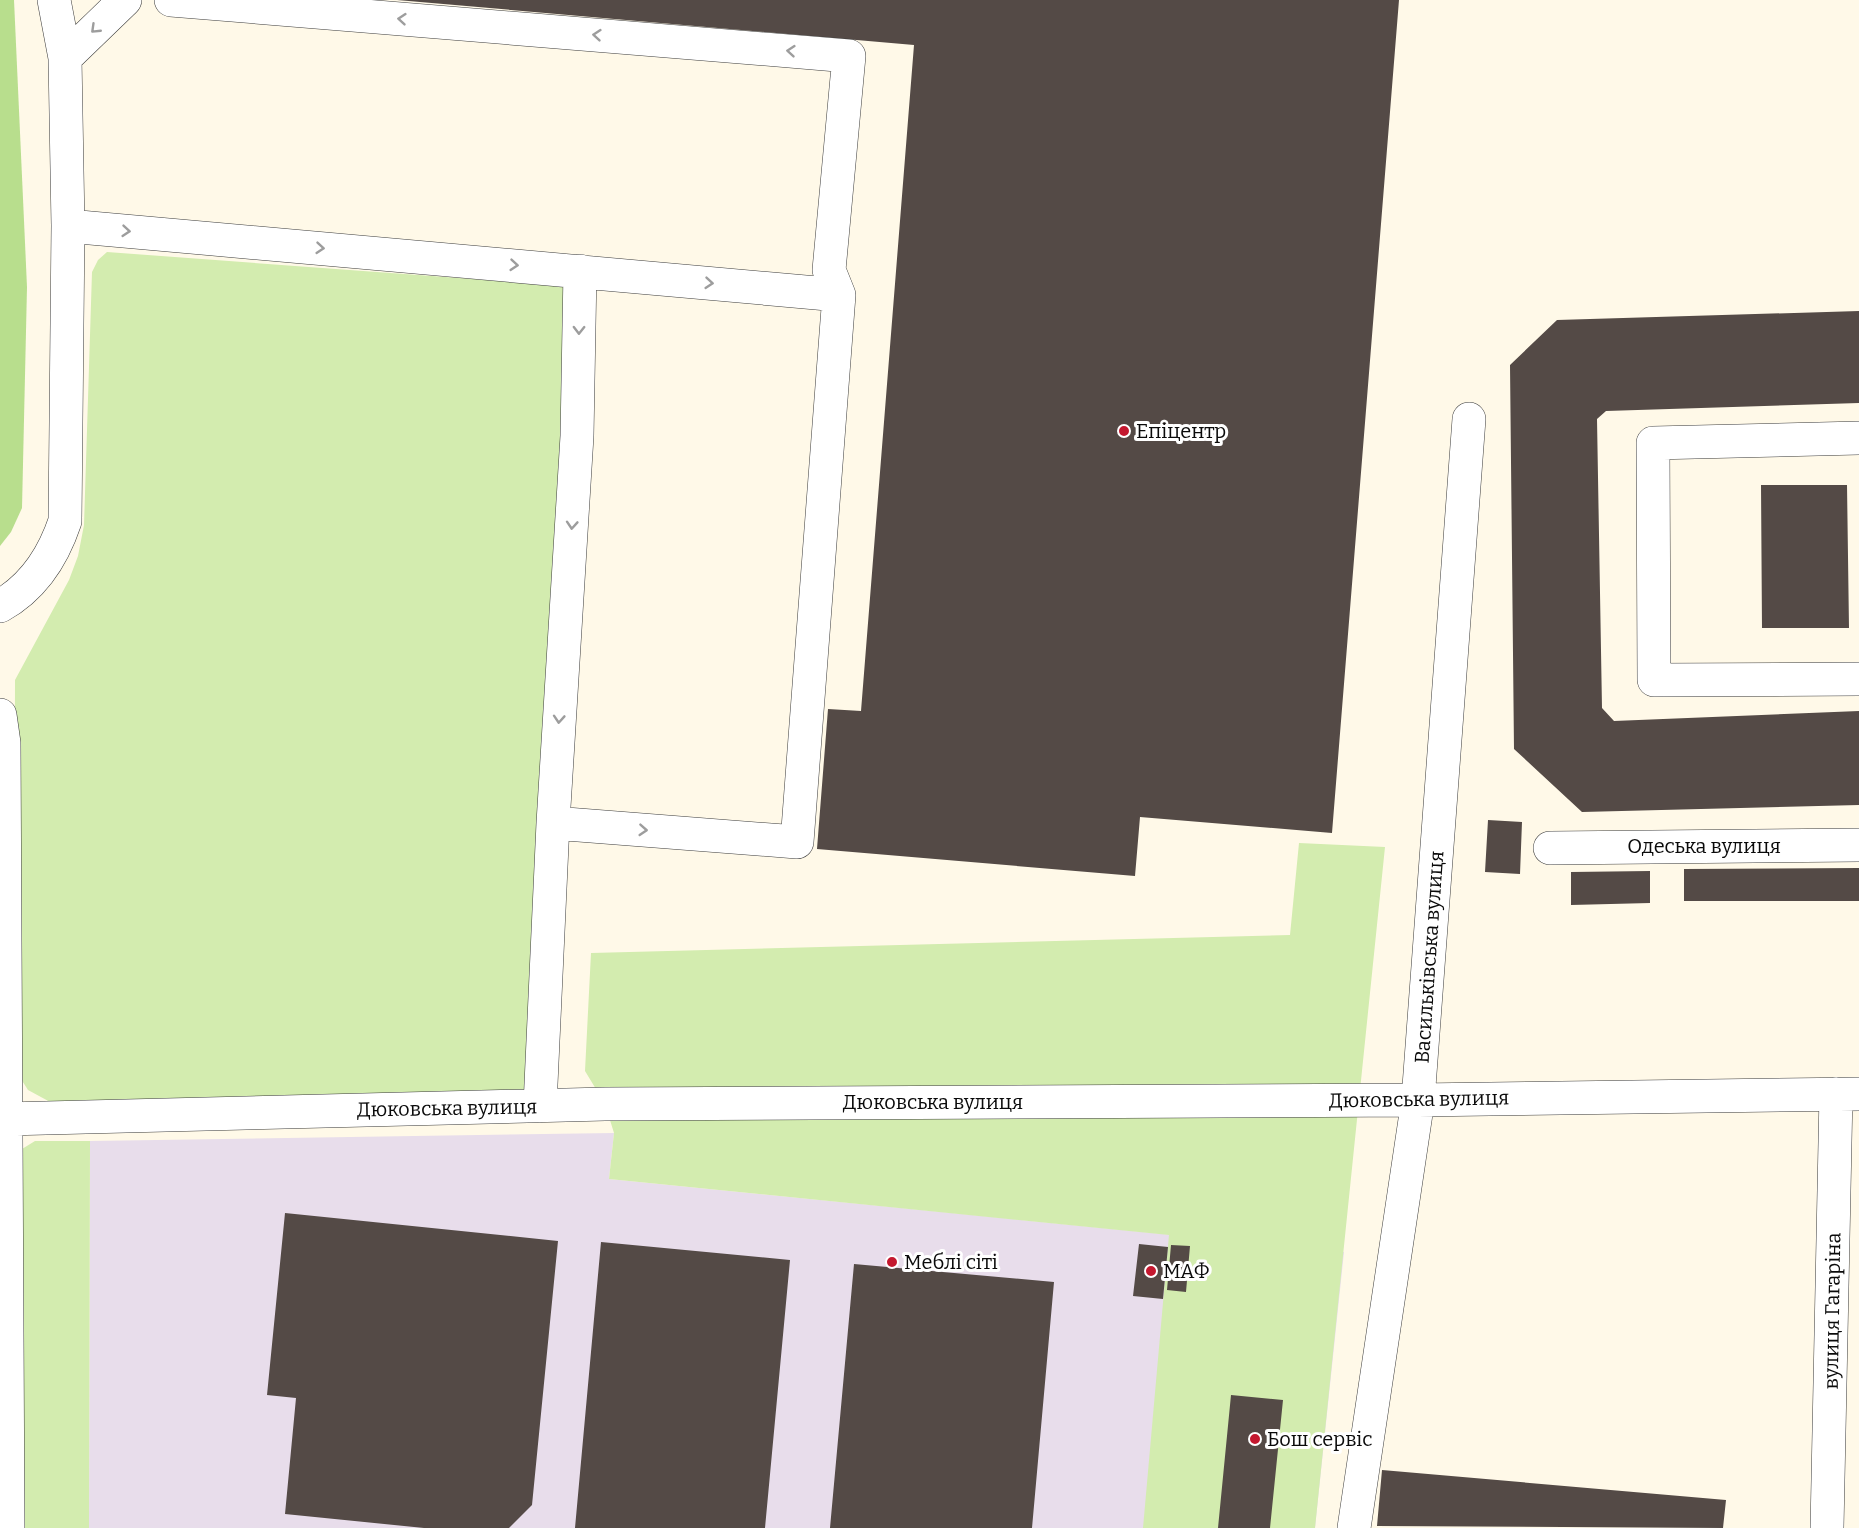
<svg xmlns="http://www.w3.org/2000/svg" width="1859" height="1528" font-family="Bitter,serif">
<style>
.industrial{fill:#e8ddeb}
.green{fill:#d3ecaf}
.forest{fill:#b8de8d}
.building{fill:#544a46}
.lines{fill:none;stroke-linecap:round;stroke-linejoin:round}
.minor-casing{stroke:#3d3d3d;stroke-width:34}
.minor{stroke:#fff;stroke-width:33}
.oneway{stroke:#9d9d9d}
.poi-dot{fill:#c4182f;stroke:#fff;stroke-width:2}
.labels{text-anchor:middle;stroke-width:6;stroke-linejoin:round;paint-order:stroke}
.poi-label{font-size:20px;fill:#0a0a0a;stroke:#fff;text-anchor:start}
.street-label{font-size:20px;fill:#0a0a0a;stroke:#fff}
</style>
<rect width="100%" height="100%" fill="#fff9e8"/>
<path class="industrial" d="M614 1133 609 1179 1344 1252 1315 1528H89L90 1141Z"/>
<path class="green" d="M107 252 580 287 541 1094 52 1103 28 1090 14 1068 15 680 69 580 78 556 84 525 92 272 98 260Z
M1299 843 1385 847 1315 1528H1143L1169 1235 609 1179 614 1133 605 1104 585 1071 591 953 1290 935Z
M35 1141H90L89 1528H8L22 1149Z"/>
<path class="forest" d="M0 0H14L27 287 22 508 11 532 0 546Z"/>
<path class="building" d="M397 0H1399L1332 833 1140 817 1135 876 817 849 828 709 861 711 914 45Z
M1859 311V403L1606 411 1597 419 1602 708 1614 721 1859 711V805L1582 812 1514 749 1510 365 1557 320Z
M1761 485H1847L1849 628H1762Z
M1488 820 1522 822 1520 874 1485 872Z
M1859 868V901H1684V869Z
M1650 871V903L1571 905V872Z
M285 1213 558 1241 532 1505 509 1528H424L285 1514 296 1398 267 1395Z
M601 1242 790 1260 765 1528H575Z
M1139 1244 1168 1247 1163 1299 1133 1296Z
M1171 1245 1190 1246 1186 1292 1167 1290Z
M854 1264 1054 1282 1032 1528H830Z
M1231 1395 1283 1400 1270 1528H1218Z
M1382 1470 1726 1500 1723 1528 1377 1526Z"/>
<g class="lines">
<g class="minor-casing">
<path id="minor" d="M171 0 849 56 829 270 839 295 797 842 553 823 577 436 580 271
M65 58 125 0
M68 226 839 295
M1859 438 1653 443 1654 680 1859 679
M0 606C34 587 53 557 65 521L68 226 65 58 54 0
M0 715 4 743 8 1528
M1550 848 1859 845
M540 1106 553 823
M6 1119 605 1104 1418 1100 1859 1094
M1354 1528 1418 1100 1469 419
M1827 1528 1836 1094"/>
</g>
<use href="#minor" class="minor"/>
</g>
<defs><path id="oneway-chevron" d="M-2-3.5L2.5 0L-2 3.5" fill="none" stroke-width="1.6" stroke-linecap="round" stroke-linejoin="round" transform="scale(1.5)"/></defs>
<g class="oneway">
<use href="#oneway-chevron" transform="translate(402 19) rotate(-175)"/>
<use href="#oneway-chevron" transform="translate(95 29) rotate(136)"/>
<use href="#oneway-chevron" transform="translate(597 35) rotate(-175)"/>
<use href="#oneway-chevron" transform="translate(791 51) rotate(-175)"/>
<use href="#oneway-chevron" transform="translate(126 231) rotate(5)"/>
<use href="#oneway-chevron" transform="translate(320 248) rotate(5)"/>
<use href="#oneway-chevron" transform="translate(514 265) rotate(5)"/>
<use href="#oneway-chevron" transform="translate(709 283) rotate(5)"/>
<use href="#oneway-chevron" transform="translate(579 330) rotate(91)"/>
<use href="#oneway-chevron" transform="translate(572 525) rotate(94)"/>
<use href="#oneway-chevron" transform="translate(559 719) rotate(94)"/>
<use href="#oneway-chevron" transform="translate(643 830) rotate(4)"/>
</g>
<g class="poi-dot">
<circle cx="1124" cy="431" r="6"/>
<circle cx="892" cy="1262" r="6"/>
<circle cx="1151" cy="1271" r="6"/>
<circle cx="1255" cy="1439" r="6"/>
</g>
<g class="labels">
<g class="poi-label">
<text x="1136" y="438">Епіцентр</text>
<text x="904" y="1269">Меблі сіті</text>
<text x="1163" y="1278">МАФ</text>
<text x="1267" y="1446">Бош сервіс</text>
</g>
<g class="street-label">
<text x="1704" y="853">Одеська вулиця</text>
<text transform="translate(1429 957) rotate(-86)" y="7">Васильківська вулиця</text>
<text transform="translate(1419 1099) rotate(-1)" y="7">Дюковська вулиця</text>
<text x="933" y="1109">Дюковська вулиця</text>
<text transform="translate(447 1108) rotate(-1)" y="7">Дюковська вулиця</text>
<text transform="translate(1832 1311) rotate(-89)" y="7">вулиця Гагаріна</text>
</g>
</g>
</svg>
